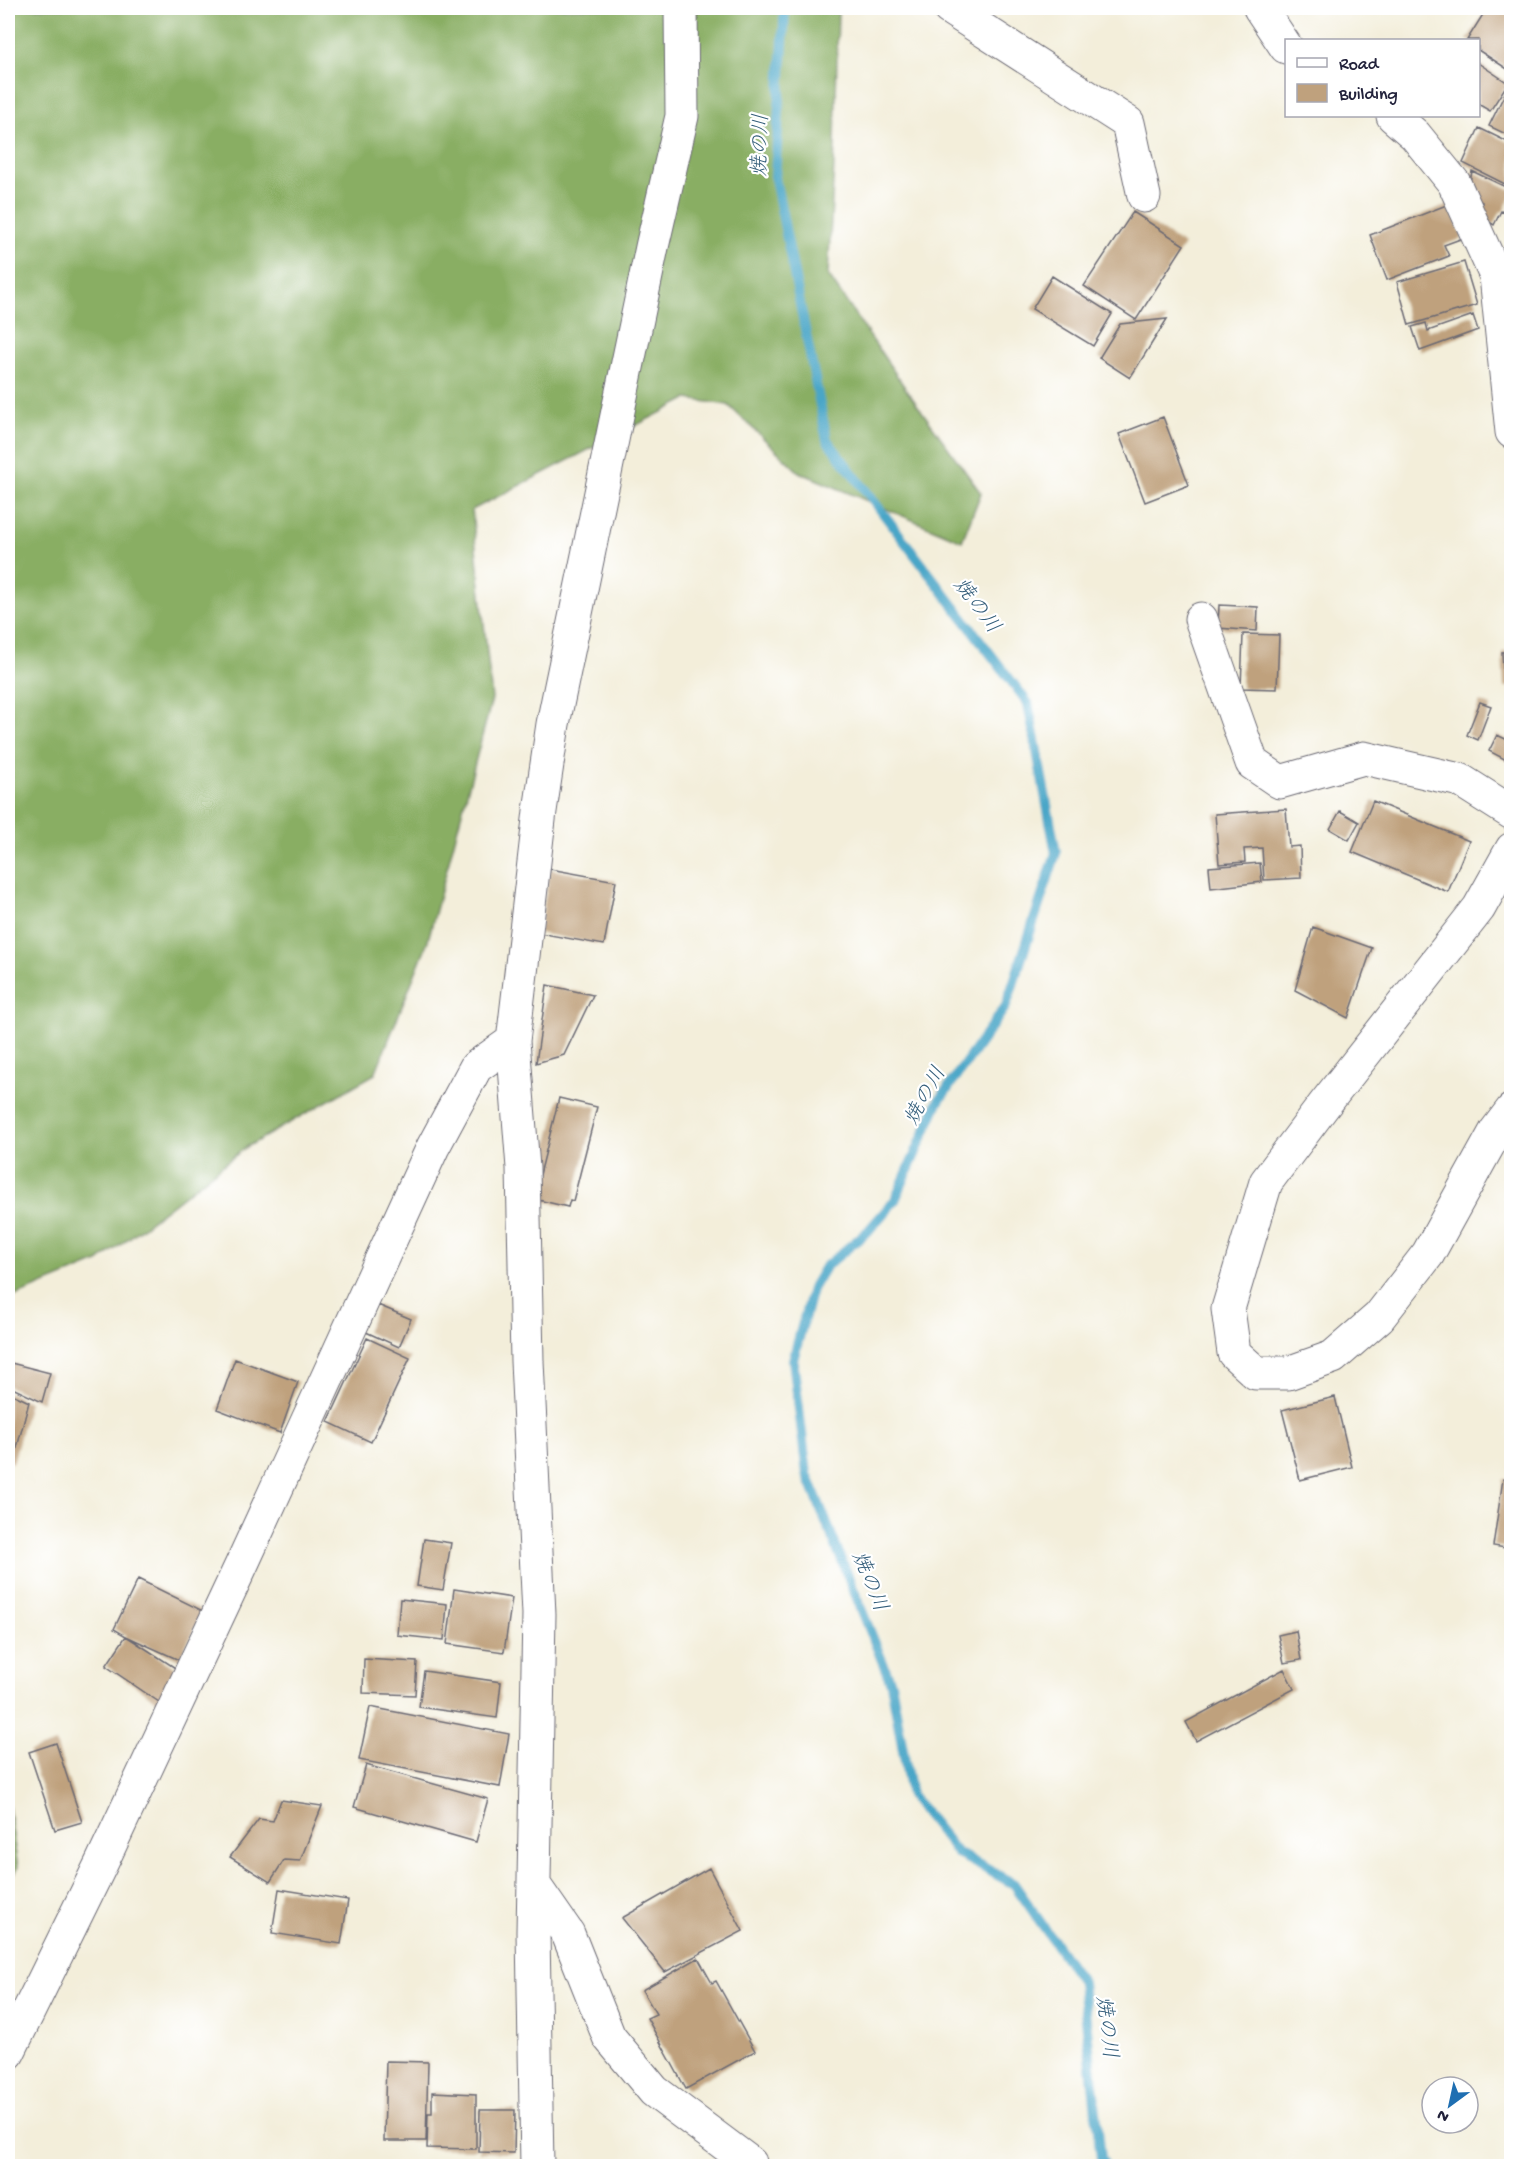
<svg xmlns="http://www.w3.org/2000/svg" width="1519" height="2174" font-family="'Gochi Hand','Klee One',sans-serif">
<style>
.forest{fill:#89ae63;stroke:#56684f;stroke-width:1.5}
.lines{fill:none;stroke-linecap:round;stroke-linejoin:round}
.stream{stroke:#48a6c7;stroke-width:10}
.building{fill:#bfa17d}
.street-casing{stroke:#6b6973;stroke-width:35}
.street{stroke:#fff;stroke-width:33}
.labels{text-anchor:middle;stroke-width:4.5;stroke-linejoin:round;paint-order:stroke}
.water-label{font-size:21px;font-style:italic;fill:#335d7a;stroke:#fff}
</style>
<rect width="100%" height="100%" fill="#fff"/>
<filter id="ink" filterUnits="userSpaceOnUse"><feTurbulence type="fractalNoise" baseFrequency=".0167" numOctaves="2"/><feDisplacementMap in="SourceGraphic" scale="12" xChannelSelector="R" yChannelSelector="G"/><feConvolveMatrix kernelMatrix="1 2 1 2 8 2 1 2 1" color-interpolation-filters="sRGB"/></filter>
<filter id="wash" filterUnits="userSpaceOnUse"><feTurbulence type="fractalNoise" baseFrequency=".008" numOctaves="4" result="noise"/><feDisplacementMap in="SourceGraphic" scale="24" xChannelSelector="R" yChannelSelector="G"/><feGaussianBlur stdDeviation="1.35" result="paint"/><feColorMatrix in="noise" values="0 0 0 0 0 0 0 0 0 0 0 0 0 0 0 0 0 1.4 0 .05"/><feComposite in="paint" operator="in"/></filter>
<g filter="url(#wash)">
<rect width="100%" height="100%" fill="#f3eeda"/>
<path class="forest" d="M8 8H838L835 146 828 275 908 392 981 493 962 541 799 472 728 405 687 399 472 510 492 699 427 944 375 1074 245 1148 98 1262 8 1299Z
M8 1803 18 1868 8 1881Z"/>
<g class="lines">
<path class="stream" d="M785 8 775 178 827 440 1028 703 1056 853 1006 1006 938 1102 895 1200 868 1231 825 1267 812 1289 793 1360 807 1474 891 1683 911 1795 957 1853 1014 1884 1082 1982 1101 2158 1105 2166"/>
</g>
<g id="blocks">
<path class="building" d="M1487 8H1512V72L1478 50V40H1467Z
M1478 63 1508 83 1490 111 1478 104Z
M1512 79V137L1489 126Z
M1479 128 1512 144V181L1509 186 1463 163Z
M1472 171 1512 190V194L1503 212 1501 211 1494 225 1480 216 1482 202 1468 194Z
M1449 204 1463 238 1444 245 1449 256 1387 280 1370 235Z
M1133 212 1184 245 1136 320 1084 286Z
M1464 262 1477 305 1409 325 1397 282Z
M1052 276 1112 314 1093 346 1032 309Z
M1473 315 1478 330 1420 351 1412 327 1426 323 1428 331Z
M1167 319 1130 378 1099 358 1120 324Z
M1163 417 1189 485 1145 502 1119 434Z
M1219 605 1258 607 1257 631 1218 628Z
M1243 634 1279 635 1277 689 1241 688Z
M1512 651V687H1504L1502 652Z
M1480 702 1491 706 1478 740 1467 735Z
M1497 735 1512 742V763L1489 751Z
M1373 801 1469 841 1448 892 1352 852Z
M1286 809 1289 847 1300 846 1301 878 1264 880 1262 848 1244 849 1245 862 1219 864 1215 814Z
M1340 811 1359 822 1349 840 1330 829Z
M1260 863 1262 882 1211 888 1209 867Z
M550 869 616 881 604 945 539 933Z
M1313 927 1372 948 1348 1018 1295 990Z
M547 985 593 995 564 1055 536 1063Z
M559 1098 597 1107 573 1201 570 1200 568 1207 534 1199Z
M378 1305 411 1319 399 1347 366 1332Z
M367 1338 410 1358 371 1442 328 1422Z
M235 1359 298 1382 280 1433 217 1409Z
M11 1363 50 1373 42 1402 8 1386V1372Z
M8 1392 29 1402 13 1463 8 1461Z
M1335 1397 1352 1467 1300 1480 1282 1410Z
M1503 1479 1512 1480V1549L1493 1546Z
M424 1539 451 1543 443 1590 417 1586Z
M138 1579 203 1611 179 1660 126 1636 180 1671 159 1702 106 1666 126 1636 114 1629Z
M454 1589 512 1598 504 1652 447 1644Z
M400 1599 447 1604 444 1640 397 1635Z
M1296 1631 1301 1660 1284 1663 1278 1635Z
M364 1659 417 1662 415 1695 363 1693Z
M1284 1669 1294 1689 1196 1741 1186 1722Z
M424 1671 501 1682 497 1718 419 1707Z
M370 1707 509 1734 500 1787 359 1760Z
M56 1743 82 1822 55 1830 29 1752Z
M366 1765 488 1799 476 1842 354 1807Z
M281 1800 322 1806 300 1861 284 1860 270 1882 230 1857 259 1819 273 1821Z
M709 1868 743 1931 665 1972 622 1918Z
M279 1889 348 1900 341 1944 272 1933Z
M698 1958 712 1983 716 1981 755 2051 686 2089 647 2018 656 2014 642 1990Z
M386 2061 428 2062 426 2141H384Z
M432 2092 476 2094V2149L427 2148 428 2113H432Z
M480 2110H515L514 2153 479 2152Z"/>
</g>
</g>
<g filter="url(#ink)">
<use href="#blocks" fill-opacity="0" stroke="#6b6973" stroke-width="1.5"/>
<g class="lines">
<g class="street-casing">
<path id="street" d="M949 8 1128 123 1144 196
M1260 8 1286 47
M1393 116 1415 135 1454 183 1496 276 1512 432
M1201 619 1252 763 1280 782 1364 758 1460 780 1512 813
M1512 849 1479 908 1324 1105 1266 1182 1228 1309 1234 1353 1256 1373H1288L1333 1357 1379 1317 1428 1254 1496 1131 1512 1110
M534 1885 568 1934 609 2037 654 2091 750 2163V2166
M8 2053 102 1862 241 1566 433 1147 476 1067 513 1041
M537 2166 533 1932 539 1614 527 1361 523 1168 513 1041 540 811 553 724 652 247 682 116 681 8"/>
</g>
<use href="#street" class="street"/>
</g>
</g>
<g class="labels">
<g class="water-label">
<text transform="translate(759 145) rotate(-88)" y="7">焼の川</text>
<text transform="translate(978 605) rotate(53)" y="7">焼の川</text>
<text transform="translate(924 1095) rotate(-61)" y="7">焼の川</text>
<text transform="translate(871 1581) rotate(68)" y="7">焼の川</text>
<text transform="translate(1108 2027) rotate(83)" y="7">焼の川</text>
</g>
</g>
<rect width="1519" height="2174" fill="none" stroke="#fff" stroke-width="30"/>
<rect x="1285" y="39" width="195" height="78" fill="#ffffff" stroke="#a7a7b1" stroke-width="1.5"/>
<rect x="1297" y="58" width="30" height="9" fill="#ffffff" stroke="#a7a7b1" stroke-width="1.5"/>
<text x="1339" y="69" font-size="18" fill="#22223b">Road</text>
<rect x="1297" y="84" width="30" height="18" fill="#bfa17d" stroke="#a7a7b1" stroke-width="1.5"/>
<text x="1339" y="99" font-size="18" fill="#22223b">Building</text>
<g transform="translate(1450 2105) rotate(213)"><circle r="28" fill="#ffffff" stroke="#a7a7b1" stroke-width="1.5"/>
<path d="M0-4.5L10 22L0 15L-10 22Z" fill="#1f6fb2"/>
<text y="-9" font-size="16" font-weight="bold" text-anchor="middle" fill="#22223b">N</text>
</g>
</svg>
